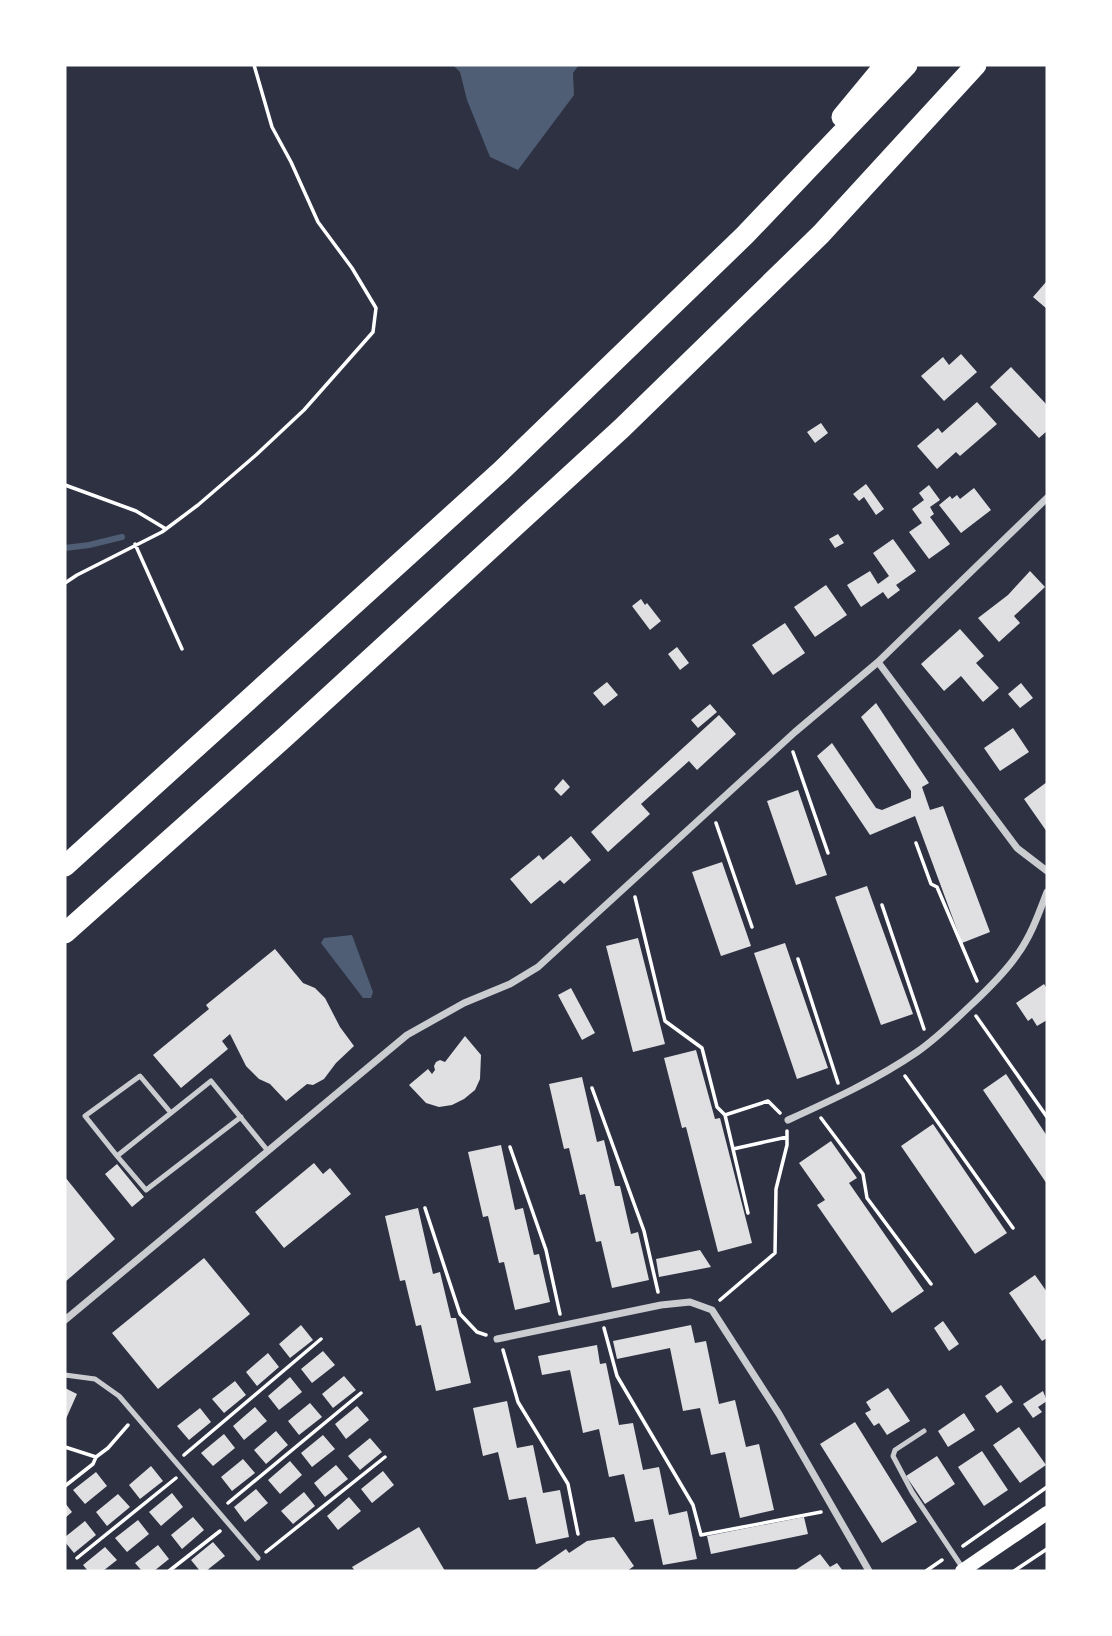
<svg xmlns="http://www.w3.org/2000/svg" width="1112" height="1636" font-family="'Noto Serif',serif">
<style>
.water{fill:#4f5d75}
.lines{fill:none;stroke-linecap:round;stroke-linejoin:round}
.stream{stroke:#4f5d75;stroke-width:6}
.building{fill:#e0e0e3}
.path{stroke:#fff;stroke-width:3.5}
.service{stroke:#caccd0;stroke-width:5}
.minor{stroke:#caccd0;stroke-width:7}
.secondary{stroke:#fff;stroke-width:14}
.motorway{stroke:#fff;stroke-width:21}
</style>
<rect width="100%" height="100%" fill="#2d3142"/>
<path class="water" d="M453 65H579L573 73 574 95 518 170 490 157 467 100 460 72Z
M352 935 373 992 371 998H363L321 943 324 938Z"/>
<g class="lines">
<path class="stream" d="M65 548 89 545 122 537"/>
</g>
<path class="building" d="M1046 282 1047 284V309L1033 297Z
M961 354 977 372 944 401 921 376 943 357 949 365Z
M1011 367 1047 405V431L1039 438 990 387Z
M977 402 997 424 960 456 956 452 937 469 917 446 938 428 942 433Z
M821 423 828 433 815 443 807 432Z
M866 484 884 509 876 515 864 497 859 501 853 494Z
M929 485 940 500 930 507 934 514 930 517 950 544 929 559 909 532 922 523 912 509 924 500 919 493Z
M974 488 991 510 961 533 939 505 950 496 952 499 957 495 960 499Z
M838 534 844 543 835 548 829 539Z
M893 539 916 571 896 585 900 590 888 599 883 592 861 607 847 585 870 571 878 584 889 576 873 553Z
M1030 571 1045 587 1014 616 1020 623 999 642 978 618 1008 595Z
M826 585 847 615 815 637 794 607Z
M641 599 645 605 647 603 661 621 650 630 632 606Z
M785 623 805 653 773 675 752 645Z
M960 629 984 656 976 663 999 688 983 702 961 676 944 691 921 664Z
M677 647 689 663 680 670 668 654Z
M607 682 618 695 604 706 593 693Z
M1021 683 1033 698 1020 708 1008 694Z
M876 703 929 783 922 787 930 810 943 806 990 932 962 943 915 816 870 835 817 756 832 743 876 808 882 810 911 798V791L861 717Z
M710 704 717 712 698 728 691 720Z
M719 715 736 734 697 770 689 761 641 804 650 814 608 852 591 832Z
M1013 728 1029 752 1000 771 984 748Z
M563 779 570 787 561 796 554 789Z
M1047 782V832L1024 799Z
M798 790 827 875 796 885 767 801Z
M571 836 591 860 564 884 560 880 531 904 510 879 539 855 543 860Z
M722 862 751 946 721 956 692 872Z
M867 886 913 1014 881 1025 835 897Z
M638 938 665 1044 633 1052 606 946Z
M785 943 828 1068 797 1079 754 953Z
M275 949 303 983 315 988 325 998 340 1027 354 1046 336 1063 324 1079 313 1085 307 1084 286 1101 270 1084 259 1079 246 1066 230 1034 222 1041 228 1049 181 1088 153 1055 209 1009 206 1005Z
M1044 984 1047 989V1020L1037 1026 1032 1018 1028 1021 1016 1003Z
M571 988 595 1033 582 1040 558 995Z
M465 1036 481 1055 480 1079 475 1090 464 1099 452 1105 439 1107 426 1103 409 1085 428 1069 432 1074 435 1070 434 1066 436 1062 440 1060 445 1062Z
M696 1050 715 1119 720 1118 752 1243 718 1252 686 1127 682 1128 664 1058Z
M1006 1074 1047 1136V1184L983 1090Z
M582 1077 597 1142 604 1140 615 1186H620L631 1234 638 1232 649 1280 612 1288 601 1241 596 1242 585 1194 580 1195 569 1148 564 1149 549 1084Z
M933 1124 1007 1233 975 1254 901 1146Z
M831 1141 857 1178 849 1183 924 1291 892 1313 817 1205 825 1200 799 1163Z
M501 1145 515 1210 523 1208 534 1255 539 1254 550 1302 515 1310 504 1262 499 1263 488 1216 483 1217 468 1152Z
M314 1163 323 1174 330 1168 351 1194 284 1248 255 1212Z
M117 1164 144 1197 132 1207 105 1174Z
M65 1177 115 1239 65 1282Z
M418 1208 433 1274 440 1272 451 1318H456L471 1383 436 1391 421 1325 416 1326 405 1280 400 1281 385 1216Z
M700 1250 711 1267 659 1277 656 1259Z
M204 1258 250 1314 158 1389 112 1333Z
M1035 1275 1047 1292V1338L1042 1341 1009 1293Z
M943 1321 959 1344 949 1351 934 1328Z
M301 1325 313 1340 290 1358 279 1344Z
M691 1325 695 1343 706 1341 719 1404 735 1400 746 1447 759 1444 774 1510 740 1518 725 1452 711 1455 700 1408 683 1411 670 1348 617 1359 613 1341Z
M597 1345 600 1364 606 1363 619 1425 633 1423 643 1470 659 1467 669 1515 687 1511 697 1559 663 1565 653 1519 635 1522 624 1474 609 1477 599 1429 583 1433 570 1370 542 1375 538 1356Z
M323 1351 335 1365 312 1383 301 1369Z
M268 1353 279 1367 257 1386 246 1372Z
M344 1376 356 1390 333 1408 322 1394Z
M290 1377 302 1392 279 1410 268 1396Z
M235 1381 246 1395 224 1413 212 1399Z
M1001 1385 1013 1402 997 1413 985 1396Z
M65 1388 77 1394 65 1421Z
M888 1388 910 1421 887 1435 879 1423 874 1426 865 1413 871 1410 866 1402Z
M1043 1391 1047 1401 1038 1407 1042 1412 1033 1418 1023 1404Z
M507 1401 517 1448 533 1445 543 1493 560 1490 569 1537 536 1544 526 1497 509 1500 498 1452 483 1456 473 1408Z
M310 1403 322 1417 299 1435 288 1421Z
M357 1406 369 1420 346 1439 335 1424Z
M255 1407 267 1421 244 1440 233 1426Z
M200 1408 211 1422 189 1440 177 1426Z
M964 1413 975 1430 948 1447 938 1431Z
M855 1422 917 1522 882 1543 820 1444Z
M1019 1427 1046 1465 1020 1483 993 1445Z
M276 1431 288 1445 266 1464 254 1450Z
M224 1434 235 1448 213 1466 201 1453Z
M323 1435 335 1449 312 1467 301 1453Z
M370 1438 382 1452 360 1470 348 1456Z
M982 1451 1008 1490 984 1506 958 1467Z
M937 1456 955 1484 925 1504 906 1476Z
M243 1459 255 1473 232 1491 221 1477Z
M290 1461 302 1475 280 1494 268 1480Z
M336 1465 348 1479 325 1497 314 1483Z
M151 1466 163 1481 140 1499 129 1485Z
M383 1471 394 1485 372 1503 361 1489Z
M96 1472 107 1486 85 1504 73 1490Z
M256 1489 268 1503 245 1522 234 1507Z
M304 1492 315 1506 293 1524 281 1511Z
M172 1493 183 1507 161 1526 149 1512Z
M118 1494 130 1507 107 1526 96 1512Z
M349 1497 361 1511 338 1530 327 1516Z
M65 1503 72 1512 65 1518Z
M193 1517 204 1530 182 1549 171 1535Z
M804 1517 808 1534 711 1554 707 1536Z
M138 1520 149 1534 127 1552 115 1538Z
M85 1521 96 1535 74 1553 65 1542V1537Z
M419 1527 445 1571H355L352 1567Z
M614 1537 634 1566 627 1571H534L566 1549 569 1553 587 1541Z
M213 1542 225 1556 206 1571H200L191 1560Z
M158 1545 169 1559 154 1571H142L135 1563Z
M105 1547 117 1560 103 1571H88L83 1565Z
M820 1554 830 1567 837 1563 843 1571H794Z"/>
<g class="lines">
<path class="path" d="M65 485 136 511 166 529
M135 544 182 649
M65 583 77 575 162 532 198 505 256 455 304 410 373 332 376 308 352 268 318 222 291 162 272 127 254 65
M793 752 828 853
M716 823 752 927
M916 843 931 884 937 887 977 981
M635 897 665 1021 702 1048 717 1107 725 1115 768 1101 780 1113
M882 905 924 1029
M798 959 838 1083
M976 1016 1047 1117
M905 1076 1013 1228
M592 1088 644 1231 658 1292
M725 1115 748 1213
M821 1118 863 1174 867 1198 931 1284
M510 1147 546 1250 560 1314
M733 1149 787 1137
M425 1208 460 1314 477 1332 486 1335
M720 1300 775 1253 776 1189 787 1145V1131
M604 1328 617 1376 693 1505 701 1535 821 1512
M503 1350 518 1402 568 1484 578 1534
M65 1447 96 1457 108 1448 128 1425
M184 1455 321 1339
M65 1486 93 1464 96 1457
M228 1503 361 1393
M963 1546 1047 1487
M266 1552 385 1457
M77 1558 176 1478
M169 1571 220 1531
M926 1571 942 1560
M1014 1571 1047 1549"/>
<path class="service" d="M171 1113 140 1076 85 1116 117 1156 211 1081 268 1151
M117 1156 146 1190 241 1117
M65 1375 95 1379 119 1396 258 1558
M924 1431 895 1450 893 1456 912 1492 964 1570"/>
<path class="minor" d="M878 662 1017 848 1047 871
M788 1120C832 1100 876 1080 917 1052 936 1039 953 1022 970 1006 986 991 1004 974 1017 955 1031 936 1039 913 1047 892
M65 1320 407 1035 464 1003 510 984 538 967 795 732 878 662 1047 498
M497 1339 661 1305 690 1302 712 1310 779 1414 869 1571"/>
<path class="secondary" d="M962 1571 1047 1513"/>
<path class="motorway" d="M842 117 885 65
M65 866 501 471 745 235 907 65
M65 933 286 736 622 428 821 234 976 65"/>
</g>
<rect width="1112" height="1636" fill="none" stroke="#ffffff" stroke-width="133"/>
</svg>
